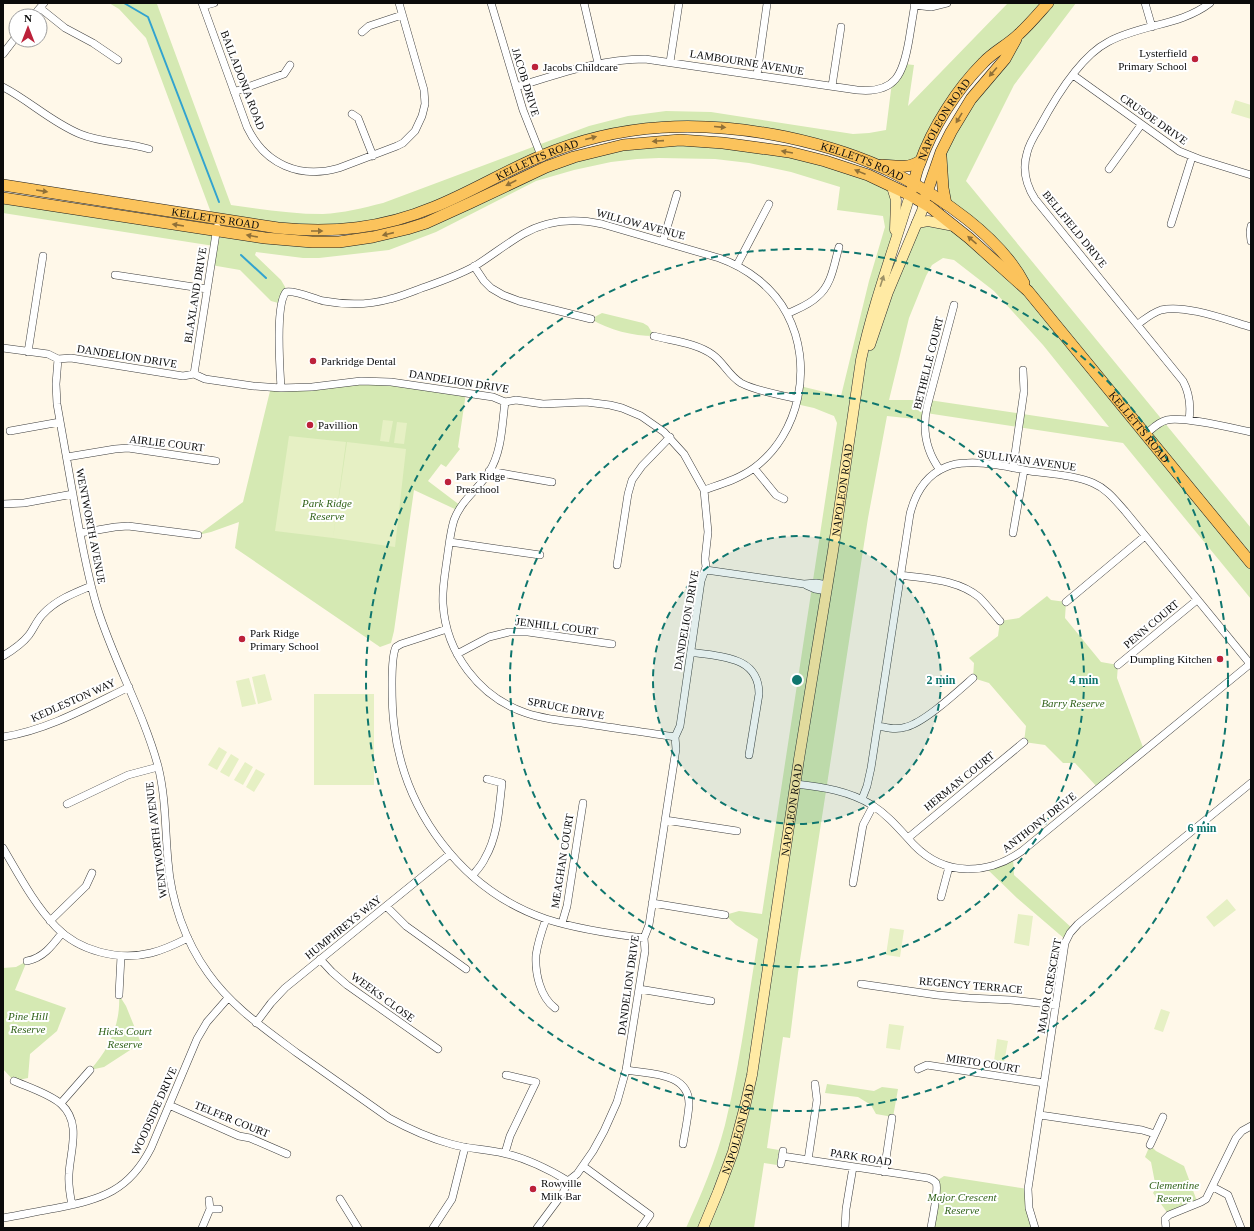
<svg xmlns="http://www.w3.org/2000/svg" width="1254" height="1231" font-family="Georgia,serif">
<style>
.green{fill:#d5e9b3;fill-rule:evenodd}
.pitch{fill:#e6f0c4}
.lines{fill:none;stroke-linecap:round;stroke-linejoin:round}
.stream{stroke:#32a3cf;stroke-width:2}
.street-casing{stroke:#3e3e3e;stroke-width:8}
.secondary-casing{stroke:#2d2d2d;stroke-width:11}
.primary-casing{stroke:#1c1c1c;stroke-width:12}
.street{stroke:#fff;stroke-width:7}
.secondary{stroke:#ffeaa4;stroke-width:10}
.primary{stroke:#fbc35c;stroke-width:11}
.oneway{fill:#8f7038}
.oneway2{fill:#9d9167}
.ring{fill:none;stroke:#0f766e;stroke-width:2;stroke-dasharray:7 5}
.poi-dot{fill:#bc213a;stroke:#fff;stroke-width:1.5}
.labels{text-anchor:middle;stroke-width:4;stroke-linejoin:round;paint-order:stroke}
.poi-label{font-size:11px;fill:#0b0b0b;stroke:#fff;text-anchor:start}
.street-label{font-size:11px;fill:#0b0b0b;stroke:#fff}
.park-label{font-size:11px;font-style:italic;fill:#32631b;stroke:#fff}
.centre{fill:#0f766e;stroke:#fff;stroke-width:2}
.ring-label{font-size:12px;text-anchor:middle;font-weight:bold;fill:#0f766e;stroke:#fff;stroke-width:4;stroke-linejoin:round;paint-order:stroke}
</style>
<rect width="100%" height="100%" fill="#fff8e9"/>
<path class="green" d="M109 3 157 4 231 205C261 209 292 214 323 214 343 213 363 208 383 203L589 126 628 116 666 111 711 112 853 134 869 133 886 130 892 82 904 64 914 65 908 106 1008 3H1076L1014 85 966 181 1251 528V599L1123 443 926 413 925 420 887 416 868 518 798 973 790 1038 783 1037 767 1148 779 1150 777 1165 764 1163 754 1228H686C701 1195 716 1160 725 1125 740 1064 748 1001 758 939L736 925 725 915 739 911 762 914 837 423 834 416 814 408 796 404 800 386 841 396 869 281 885 227 883 216 837 210 840 187 791 172 749 163 715 159 659 158 637 159 611 162 574 170 536 181 436 232 389 250 319 258H303L256 252 255 255 281 280 288 292 282 304 271 301 240 270 211 265 214 246 3 213V198L288 241 391 234 525 176 643 143 761 147 892 187 895 240 859 383 871 343 917 223 955 226 1021 277 946 204 941 152 1018 36 972 75 920 161 909 166 859 157 713 126 596 137 452 199 355 229 213 218 146 38 119 9ZM943 258 954 260 994 291 1043 345 1109 427 929 400H889L909 318 926 276 932 265Z
M602 313 643 323 648 326 654 336C633 336 609 330 591 319Z
M361 381 466 393 458 447 460 449 446 467 441 464 428 481 461 506 459 511 414 490 394 631 391 643 380 647 235 548 239 522 211 532 198 535 243 502 271 387Z
M1047 596 1051 600 1066 602 1065 618 1101 662 1118 665 1117 678 1144 750 1098 788 1075 763H1063L1045 745 1024 742 1026 726 989 683 973 678 974 663 969 658 998 636 1000 621 1019 618Z
M1013 857 1014 875 1073 929 1066 940 1017 898 986 868Z
M27 961 15 990 66 1008 57 1031 30 1054 28 1078 14 1081 3 1069V968L16 967Z
M119 995 126 1006 141 1043 104 1067 90 1070C109 1050 121 1023 119 995Z
M827 1084 874 1091 882 1087 898 1089 893 1117 876 1114 871 1105 858 1097 825 1093Z
M1150 1145 1156 1151 1184 1166 1198 1204 1169 1215 1153 1193 1156 1188 1151 1162 1145 1157Z
M944 1176 1028 1189 1035 1228H931L935 1182Z"/>
<path class="pitch" d="M1235 100 1251 105V119L1231 113Z
M383 420 393 421 389 442 380 441Z
M397 422 407 423 404 444 394 443Z
M289 436 346 442 333 538 275 531Z
M347 442 406 449 395 547 333 538Z
M265 674 272 700 258 704 252 677Z
M249 678 256 704 242 707 236 681Z
M314 694H374V785H314Z
M219 747 227 752 217 770 208 765Z
M231 754 239 759 229 777 220 772Z
M245 762 253 767 243 785 234 780Z
M256 769 265 774 254 792 246 787Z
M1227 899 1236 910 1214 927 1206 917Z
M1018 914 1033 916 1029 946 1014 943Z
M890 928 904 930 900 957 886 955Z
M1161 1009 1170 1012 1163 1032 1154 1029Z
M889 1024 904 1026 900 1050 886 1048Z
M997 1039 1008 1041 1004 1063 994 1061Z"/>
<g class="lines">
<path class="stream" d="M124 3 148 17 219 202
M241 255 266 278"/>
<g class="street-casing">
<path id="street" d="M202 3 247 127C265 165 300 179 339 168L397 146 403 143 415 131 422 116 425 104 424 90 399 3
M491 3 523 110 542 158
M584 3 598 63
M1145 3 1152 27
M914 5 931 7 947 3
M203 6 214 3
M40 8 65 28 93 43 118 60
M33 16 44 3
M362 32 369 26 402 15
M3 54 16 37
M670 62 679 3
M757 75 767 4
M1073 75 1179 151 1199 159 1251 175
M832 86 841 27
M3 87C30 101 51 122 80 134 102 143 126 142 149 149
M516 87C559 74 599 59 645 59L857 90C896 94 903 74 909 40 911 28 913 15 915 3
M234 92 284 74 290 65
M352 114 358 118 373 156
M1109 169 1141 125
M1171 224 1192 157
M1251 226 1250 232 1251 241
M663 241 677 194
M737 265 769 204
M474 266 484 281 491 288 503 295 519 301 591 319
M115 275 207 289
M787 314C797 309 809 305 817 297 832 285 834 264 839 247
M1138 324C1145 319 1152 313 1161 310 1185 304 1227 320 1251 327
M654 336C673 341 697 343 713 355 724 363 729 376 741 383 758 392 779 394 797 399
M3 348 48 354 58 359 71 358 183 376 194 374 205 379 253 386 281 388 312 387 361 381 391 382 493 397 505 402 516 400 543 404 586 402 610 405 622 408 641 416 664 432 684 454 704 490 708 532 705 559 706 567 701 581 680 726 675 737 676 749 649 925 644 938 645 951 626 1070 617 1102 604 1131 593 1151 577 1174 568 1181 563 1193 537 1228
M28 352 43 256
M58 359 56 384 57 404C63 438 69 472 75 506 81 540 87 574 97 607 114 662 143 711 158 766 166 798 165 829 168 861 171 901 185 941 208 973 232 1007 265 1029 297 1053 328 1075 358 1096 389 1118 409 1129 429 1138 451 1144 468 1149 486 1149 503 1153 526 1158 548 1169 568 1181
M194 374 217 227
M281 388C280 369 275 305 286 292 296 290 314 299 324 301 346 305 369 305 390 299 402 296 413 291 425 287 442 281 459 275 475 266 491 256 506 244 523 234 547 220 575 218 602 224L719 258C747 268 773 287 787 314 814 365 800 434 754 468 739 479 721 484 704 490
M505 402C502 424 502 452 489 472 478 490 462 499 454 520 450 533 449 546 447 559 445 574 442 589 443 604 446 653 479 697 526 713 544 719 563 721 582 723 613 728 644 732 675 737
M1189 420C1191 406 1190 394 1183 381L1035 199C1026 185 1022 170 1027 153 1029 144 1034 136 1039 128 1054 100 1079 57 1108 42 1141 24 1180 26 1210 3
M10 431 60 422
M1146 434C1152 429 1158 422 1167 420 1184 416 1231 428 1251 432
M67 457 115 449 128 448 216 461
M754 468 776 495 784 499
M1013 468 1024 391 1023 370
M940 470C926 451 922 430 927 407L954 305
M489 471 552 482
M3 504 24 503 73 494
M80 533 115 527 128 526 198 535
M1013 533 1024 470
M450 542 540 555
M617 565 628 494 632 480 642 466 670 437
M706 570 804 584 816 583 828 585
M901 575C927 579 957 579 979 597 986 604 993 613 1000 621
M806 585 815 589 827 591
M1066 602 1145 536
M447 629 401 644 396 647C390 658 392 710 394 725 404 812 462 890 546 919 577 929 611 934 644 938
M691 652C719 657 759 655 759 694L749 755
M457 654 489 637 509 632H528L612 644
M3 656C13 650 22 644 29 635 34 628 37 620 43 614 56 600 74 593 91 586
M1118 665 1197 600
M878 726C888 728 897 730 906 727 925 722 957 692 973 678
M3 737C48 730 88 707 129 687
M796 784C823 787 849 791 872 805 889 816 900 830 914 845 945 877 988 875 1022 851L1250 664
M862 799 867 786 871 768 910 514C915 494 926 475 946 467 953 464 960 463 967 463 988 462 1010 467 1030 471 1051 474 1074 475 1093 483 1107 489 1115 500 1125 511L1251 665
M67 804 128 775 158 767
M665 820 737 831
M908 838 1024 742
M3 848C19 875 34 904 56 927 79 951 118 961 151 953 164 950 176 944 188 938
M472 876C477 870 482 865 485 858 498 836 499 808 502 783L487 779
M853 883 863 825 873 806
M941 897 949 867
M652 903 725 915
M386 906 406 926 466 969
M546 919C542 930 538 942 536 955 535 973 540 997 555 1008
M50 921 86 886 92 873
M562 923 567 906 583 803
M320 959 332 972 347 985 438 1049
M27 961C43 958 52 946 62 933
M861 984 937 995 969 998 1011 1000 1056 1005
M639 989 711 1001
M119 995 121 956
M256 1023 271 1003 285 988 450 854
M918 1069 927 1065 1044 1083
M626 1070C649 1074 690 1072 689 1105 688 1118 685 1132 683 1144
M14 1081C28 1087 50 1094 61 1104 82 1123 70 1151 69 1174 68 1185 70 1195 72 1205
M61 1103 90 1070
M169 1105 239 1136 250 1138 287 1154
M1040 1115 1142 1130 1155 1134
M1150 1145 1163 1117
M505 1153 510 1136 536 1082 506 1075
M782 1156 928 1178C931 1179 934 1180 936 1183 939 1189 932 1220 931 1228
M808 1160 817 1100 815 1084
M781 1164 783 1151
M583 1166 650 1215 641 1228
M884 1172 892 1118
M1213 1187 1228 1195 1241 1228
M340 1199 358 1228
M210 1209H219
M3 1218C21 1215 39 1211 57 1208 102 1199 129 1191 151 1148L197 1039 207 1022 228 998
M202 1228 210 1209 209 1200
M433 1228 452 1199 465 1147
M845 1228 846 1209 853 1167
M1035 1228 1029 1208 1028 1189 1065 943 1070 933 1078 924 1251 783
M1166 1228 1165 1219 1169 1215 1201 1202 1206 1199 1236 1138 1242 1131 1251 1126"/>
</g>
<g class="secondary-casing">
<g id="secondary">
<path d="M892 187 896 200 895 230"/>
<path d="M917 223 928 221 954 226"/>
<path d="M870 345 888 292 922 211 924 203"/>
<path id="s1" d="M703 1228 718 1192 733 1152 746 1102 752 1075 799 759 833 551 861 360C873 304 893 251 910 195"/>
</g>
</g>
<g class="primary-casing">
<g id="primary">
<path d="M941 157 943 188 946 204"/>
<path d="M882 165C895 166 909 169 920 161"/>
<path id="s2" d="M3 185 278 228C334 233 381 229 434 207 471 192 505 171 541 156 621 122 702 120 786 137 824 145 860 156 894 173 941 197 999 236 1024 283"/>
<path id="s3" d="M912 189C915 180 916 171 920 163 932 128 957 89 983 63 994 51 1008 45 1019 34 1029 25 1039 13 1048 3"/>
<path id="s4" d="M3 198 265 238 312 242H339L373 237 407 229 426 223 470 203 546 167 574 157 623 145 680 140 723 143 789 152 825 161 868 175 910 195 930 207 969 238 1028 291 1251 563"/>
<path d="M925 198 941 152 951 132 971 99 1005 59 1016 39"/>
</g>
</g>
<use href="#street" class="street"/>
<use href="#secondary" class="secondary"/>
<use href="#primary" class="primary"/>
</g>
<defs><path id="oneway-solid" d="M-6-.8H1V-3.2L6.5 0L1 3.2V.8H-6Z"/></defs>
<g class="oneway">
<use href="#oneway-solid" transform="translate(993 72) rotate(131)"/>
<use href="#oneway-solid" transform="translate(959 118) rotate(121)"/>
<use href="#oneway-solid" transform="translate(720 127) rotate(5)"/>
<use href="#oneway-solid" transform="translate(591 138) rotate(-15)"/>
<use href="#oneway-solid" transform="translate(658 141) rotate(176)"/>
<use href="#oneway-solid" transform="translate(787 152) rotate(-170)"/>
<use href="#oneway-solid" transform="translate(860 172) rotate(-158)"/>
<use href="#oneway-solid" transform="translate(511 183) rotate(153)"/>
<use href="#oneway-solid" transform="translate(42 191) rotate(9)"/>
<use href="#oneway-solid" transform="translate(178 225) rotate(-171)"/>
<use href="#oneway-solid" transform="translate(317 231)"/>
<use href="#oneway-solid" transform="translate(388 234) rotate(167)"/>
<use href="#oneway-solid" transform="translate(252 236) rotate(-170)"/>
<use href="#oneway-solid" transform="translate(972 240) rotate(-139)"/>
</g>
<use class="oneway2" href="#oneway-solid" transform="translate(882 281) rotate(-72)"/>
<circle cx="797" cy="680" r="144" fill="#0f766e" fill-opacity=".12"/>
<g class="ring">
<circle cx="797" cy="680" r="144"/>
<circle cx="797" cy="680" r="287"/>
<circle cx="797" cy="680" r="431"/>
</g>
<g class="poi-dot">
<circle cx="1195" cy="59" r="4"/>
<circle cx="535" cy="67" r="4"/>
<circle cx="313" cy="361" r="4"/>
<circle cx="310" cy="425" r="4"/>
<circle cx="448" cy="482" r="4"/>
<circle cx="242" cy="639" r="4"/>
<circle cx="1220" cy="659" r="4"/>
<circle cx="533" cy="1189" r="4"/>
</g>
<g class="labels">
<g class="poi-label">
<text x="1187" y="57" text-anchor="end">Lysterfield<tspan x="1187" dy="13">Primary School</tspan></text>
<text x="543" y="71">Jacobs Childcare</text>
<text x="321" y="365">Parkridge Dental</text>
<text x="318" y="429">Pavillion</text>
<text x="456" y="480">Park Ridge<tspan x="456" dy="13">Preschool</tspan></text>
<text x="250" y="637">Park Ridge<tspan x="250" dy="13">Primary School</tspan></text>
<text x="1212" y="663" text-anchor="end">Dumpling Kitchen</text>
<text x="541" y="1187">Rowville<tspan x="541" dy="13">Milk Bar</tspan></text>
</g>
<g class="street-label">
<text transform="translate(747 62) rotate(9)" y="4">LAMBOURNE AVENUE</text>
<text transform="translate(243 80) rotate(69)" y="4">BALLADONIA ROAD</text>
<text transform="translate(526 82) rotate(73)" y="4">JACOB DRIVE</text>
<text transform="translate(1154 119) rotate(35)" y="4">CRUSOE DRIVE</text>
<text dy="4" stroke="none"><textPath href="#s3" startOffset="77">NAPOLEON ROAD</textPath></text>
<text dy="4" stroke="none"><textPath href="#s2" startOffset="551">KELLETTS ROAD</textPath></text>
<text dy="4" stroke="none"><textPath href="#s2" startOffset="886">KELLETTS ROAD</textPath></text>
<text dy="4" stroke="none"><textPath href="#s2" startOffset="215">KELLETTS ROAD</textPath></text>
<text transform="translate(641 224) rotate(15)" y="4">WILLOW AVENUE</text>
<text transform="translate(1075 229) rotate(51)" y="4">BELLFIELD DRIVE</text>
<text transform="translate(195 295) rotate(-81)" y="4">BLAXLAND DRIVE</text>
<text transform="translate(127 356) rotate(9)" y="4">DANDELION DRIVE</text>
<text transform="translate(928 363) rotate(-76)" y="4">BETHELLE COURT</text>
<text transform="translate(459 381) rotate(9)" y="4">DANDELION DRIVE</text>
<text dy="4" stroke="none"><textPath href="#s4" startOffset="1265">KELLETTS ROAD</textPath></text>
<text transform="translate(167 443) rotate(7)" y="4">AIRLIE COURT</text>
<text transform="translate(1027 460) rotate(8)" y="4">SULLIVAN AVENUE</text>
<text dy="4" stroke="none"><textPath href="#s1" startOffset="753">NAPOLEON ROAD</textPath></text>
<text transform="translate(91 526) rotate(79)" y="4">WENTWORTH AVENUE</text>
<text transform="translate(686 620) rotate(-80)" y="4">DANDELION DRIVE</text>
<text transform="translate(1151 624) rotate(-40)" y="4">PENN COURT</text>
<text transform="translate(557 626) rotate(7)" y="4">JENHILL COURT</text>
<text transform="translate(73 700) rotate(-24)" y="4">KEDLESTON WAY</text>
<text transform="translate(566 708) rotate(11)" y="4">SPRUCE DRIVE</text>
<text transform="translate(959 781) rotate(-39)" y="4">HERMAN COURT</text>
<text dy="4" stroke="none"><textPath href="#s1" startOffset="429">NAPOLEON ROAD</textPath></text>
<text transform="translate(1039 822) rotate(-38)" y="4">ANTHONY DRIVE</text>
<text transform="translate(156 840) rotate(-97)" y="4">WENTWORTH AVENUE</text>
<text transform="translate(562 861) rotate(-81)" y="4">MEAGHAN COURT</text>
<text transform="translate(343 927) rotate(-39)" y="4">HUMPHREYS WAY</text>
<text transform="translate(628 985) rotate(-82)" y="4">DANDELION DRIVE</text>
<text transform="translate(971 985) rotate(5)" y="4">REGENCY TERRACE</text>
<text transform="translate(1049 986) rotate(-80)" y="4">MAJOR CRESCENT</text>
<text transform="translate(383 997) rotate(36)" y="4">WEEKS CLOSE</text>
<text transform="translate(983 1063) rotate(9)" y="4">MIRTO COURT</text>
<text transform="translate(154 1111) rotate(-66)" y="4">WOODSIDE DRIVE</text>
<text transform="translate(232 1119) rotate(22)" y="4">TELFER COURT</text>
<text dy="4" stroke="none"><textPath href="#s1" startOffset="105">NAPOLEON ROAD</textPath></text>
<text transform="translate(861 1157) rotate(9)" y="4">PARK ROAD</text>
</g>
<g class="park-label">
<text x="327" y="507">Park Ridge<tspan x="327" dy="13">Reserve</tspan></text>
<text x="1073" y="707">Barry Reserve</text>
<text x="28" y="1020">Pine Hill<tspan x="28" dy="13">Reserve</tspan></text>
<text x="125" y="1035">Hicks Court<tspan x="125" dy="13">Reserve</tspan></text>
<text x="1174" y="1189">Clementine<tspan x="1174" dy="13">Reserve</tspan></text>
<text x="962" y="1201">Major Crescent<tspan x="962" dy="13">Reserve</tspan></text>
</g>
</g>
<circle cx="797" cy="680" r="6" class="centre"/>
<g class="ring-label">
<text x="941" y="684">2 min</text>
<text x="1084" y="684">4 min</text>
<text x="1202" y="832">6 min</text>
</g>
<rect width="1254" height="1231" fill="none" stroke="#0b0b0b" stroke-width="8"/>
<g transform="translate(28 28)"><circle r="19" fill="#ffffff" stroke="#9d9d9d"/>
<path d="M0-3L7 15L0 10L-7 15Z" fill="#bc213a"/>
<text y="-6" font-size="11" font-weight="bold" text-anchor="middle" fill="#0b0b0b">N</text>
</g>
</svg>
